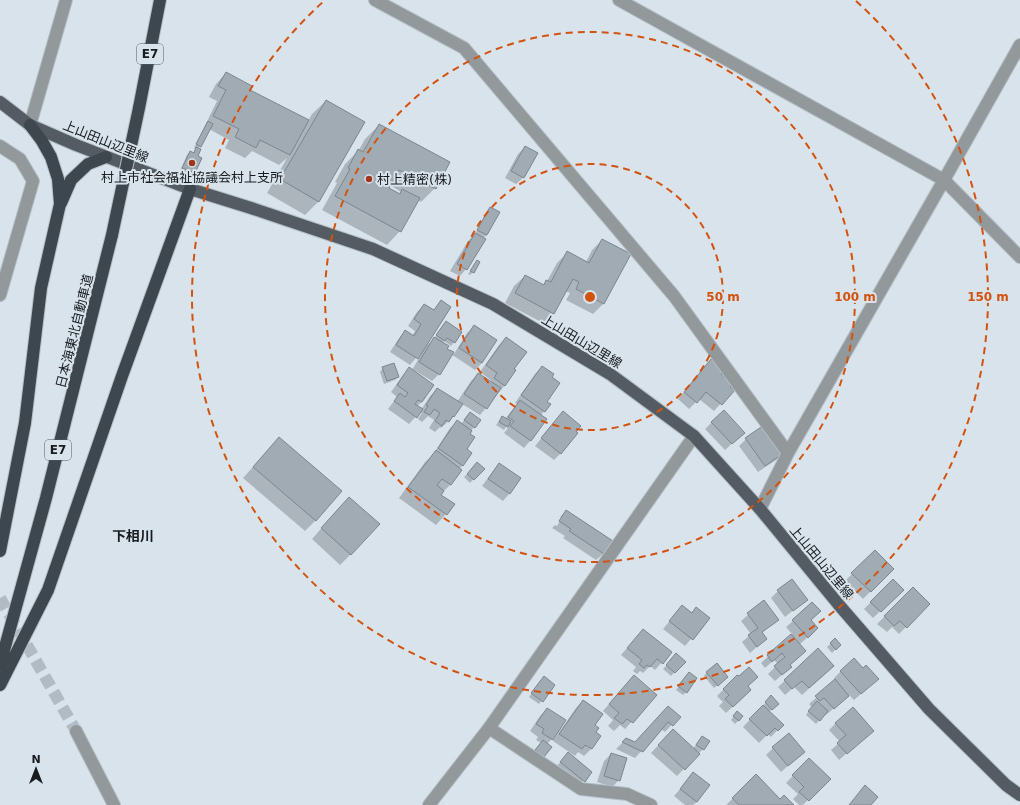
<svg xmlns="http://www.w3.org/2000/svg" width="1020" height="805" font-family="'DejaVu Sans','Noto Sans JP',sans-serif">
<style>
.shadow{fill:#0003;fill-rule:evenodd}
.building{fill:#a1abb3;stroke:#7d868f}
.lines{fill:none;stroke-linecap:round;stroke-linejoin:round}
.minor-tunnel{stroke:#b2bbc3;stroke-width:12;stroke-dasharray:12 6;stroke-linecap:butt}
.minor-casing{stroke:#b5bfc7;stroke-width:14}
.major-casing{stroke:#b5bfc7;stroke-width:14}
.highway-casing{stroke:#b5bfc7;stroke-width:14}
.minor{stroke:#93989b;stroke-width:12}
.major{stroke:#545b62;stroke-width:12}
.highway{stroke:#3e464e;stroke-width:12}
.highway-bridge-casing{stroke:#b5bfc7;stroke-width:14;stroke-linecap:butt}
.highway-bridge{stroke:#3e464e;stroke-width:12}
.ring{fill:none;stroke:#d3530e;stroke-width:2;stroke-dasharray:7 5}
.poi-dot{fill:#9f371c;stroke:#d8e3ec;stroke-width:1.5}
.labels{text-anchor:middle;stroke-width:4;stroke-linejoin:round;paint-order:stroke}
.shield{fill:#d8e3ec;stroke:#52575c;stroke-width:1}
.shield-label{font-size:12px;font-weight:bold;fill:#181b1f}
.street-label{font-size:13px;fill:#181b1f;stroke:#d8e3ec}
.poi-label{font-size:13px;fill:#181b1f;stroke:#d8e3ec}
.neighbourhood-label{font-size:14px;font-weight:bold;fill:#181b1f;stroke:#d8e3ec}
.centre{fill:#d3530e;stroke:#d8e3ec;stroke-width:2}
.ring-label{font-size:12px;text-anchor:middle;font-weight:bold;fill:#d3530e;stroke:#d8e3ec;stroke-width:4;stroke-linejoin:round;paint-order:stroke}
</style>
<rect width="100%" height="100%" fill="#d8e3ec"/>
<path class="shadow" d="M226 73 249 90 308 121 312 114 326 101 319 201 305 215 267 193 287 158 279 165 252 151 245 158 225 148 229 140 209 129 200 146 197 149 196 156 201 158 194 173 191 176 180 171 187 155 190 152 193 153 196 149 194 148 217 101 209 97 216 84Z
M379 125 449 163 435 188 421 202 418 200 400 231 387 245 322 210 337 183 335 182 345 164 359 150 365 139ZM390 185 401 192 398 194 388 189Z
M525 147 536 153 523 178 516 184 505 178 518 154Z
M490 208 487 235 483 238 466 269 460 276 450 271 468 241 475 234 487 211Z
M602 240 630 255 603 304 593 314 566 300 570 293 565 291 554 313 543 323 505 303 514 286 525 276 542 285 547 281 557 263 568 252 586 262 592 250Z
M477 262 473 272 470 275 468 274Z
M441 301 425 347 434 339 443 325 461 333 451 346 444 341 442 343 446 349 454 354 467 333 474 327 496 341 482 363 475 370 451 354 439 374 432 381 414 370 413 371 422 402 417 406 421 410 430 396 437 389 457 402 471 381 478 374 491 382 492 381 480 372 499 345 506 338 513 369 505 385 480 415 462 404 454 416 441 428 440 427 435 432 429 428 434 420 428 416 422 422 418 419 422 413 420 412 409 424 388 409 397 397 391 392 403 375 410 369 412 370 422 353 421 352 410 365 390 352 399 338 405 331 412 336 415 331 408 326 417 312 424 305 433 311Z
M711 360 729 387 733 390 714 411 699 399 689 409 678 399Z
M542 367 546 402 549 405 541 415 546 419 530 441 524 448 504 433 508 428 506 427 504 430 496 425 502 417 505 419 517 404 515 403 535 374Z
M383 368 398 377 395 380 384 384 380 372Z
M563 412 575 432 561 453 554 460 535 446Z
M470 413 474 427 469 434 463 465 459 469 461 470 450 485 440 495 454 505 436 525 399 498 425 462 432 456 450 428 457 422 461 424Z
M712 422 736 440 725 450 705 429Z
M764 427 782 453 776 460 758 472 739 446 746 439Z
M279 438 316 520 305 531 243 478Z
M478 463 483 469 470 483 464 477Z
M499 464 520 478 509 494 503 501 482 486 493 471Z
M339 508 351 554 340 565 312 539Z
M566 511 612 541 603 554 596 560 563 538 565 536 552 528 555 525 557 526 562 517H560Z
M875 551 893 569 863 599 845 581Z
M893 580 902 590 873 618 864 609Z
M913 588 929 604 899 634 892 627 887 632 877 624Z
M778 591 806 600 785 617 771 598Z
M763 602 777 620 762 633 766 639 750 653 742 642 751 634 741 621Z
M682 606 691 613 696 608 709 618 685 646 663 629Z
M810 620V635L799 645 789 665 791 667 775 681 768 674 778 664 774 660 765 668 761 663 792 634 786 627 793 621Z
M643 630 671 652 655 670 650 666 643 673 640 671 637 674 633 671 636 667 621 655Z
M835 640 840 645 832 653 827 647Z
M818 650 826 673 802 695 794 687 785 695 778 687Z
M676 655 684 662 671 676 663 669Z
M841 671 870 686 854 700 849 695 826 715 825 714 816 724 806 715 812 707 809 704 836 680 834 678Z
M707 672 724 680 714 688 704 676Z
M686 676V692L683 695 676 690Z
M737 676 750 690 726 713 719 706 723 702 717 696Z
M541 681 553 685 539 704 529 697Z
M627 683 656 695 625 729 620 725 614 731 608 726 613 720 603 711Z
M771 697 778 703 769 712 782 725 771 737 768 734 759 743 743 727Z
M583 701 594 726 595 732 600 736 591 749 584 756 578 752 575 756 553 741 576 708Z
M547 709 552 739 547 744 543 756 540 759 532 753 541 743 536 740 538 737 530 731 540 716Z
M661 714 679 717 665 732 661 729 635 758 616 749 626 739 635 743Z
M734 716 742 717 735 724 731 720Z
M836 723 865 737 839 760 831 750 840 742 829 730Z
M666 737 693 749 699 740 709 741 703 749 677 776 651 753Z
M773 748 797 758 781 772 766 755Z
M568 754 591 772 577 788 554 769Z
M611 754 619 780 612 787 597 782 604 761Z
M809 759 829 779 803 805H799L793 799 798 794 786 783Z
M693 774 697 802 693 805H685L674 796Z
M756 776 780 800 793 805H726Z"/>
<path class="building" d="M226 72 252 86 250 90 309 120 290 155 260 140 256 148 235 137 239 129 213 116 226 90 218 86Z
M326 100 365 122 319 202 280 179Z
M208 121 213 124 201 147 196 144Z
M379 124 450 162 436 189 399 170 389 188 400 194 402 189 420 198 401 232 335 196 350 169 348 168 358 149 363 152Z
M525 146 538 153 524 178 511 171Z
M196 147 201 149 198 156 202 158 195 173 182 168 190 151 194 153Z
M490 207 500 212 487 235 477 230Z
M475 233 486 239 467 270 457 264Z
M602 239 631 254 604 304 576 289 579 282 573 279 554 314 515 293 525 275 544 285 546 280 551 282 567 251 589 263Z
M477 260 480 262 474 273 470 271Z
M441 300 451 307 418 359 396 345 405 330 414 336 421 324 414 319 424 304 434 310Z
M446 321 462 332 455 343 447 338 445 341 436 335Z
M474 325 497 340 482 363 459 348Z
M434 337 449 346 447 349 454 352 440 375 419 362Z
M506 337 527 352 514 369 516 370 505 386 494 378 497 373 486 365Z
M711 359 725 370 721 374 733 384 730 387 735 390 722 405 706 392 697 403 684 392Z
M394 363 399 377 387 381 382 367Z
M542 366 554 374 552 377 560 383 547 402 551 404 545 412 521 395Z
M409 367 434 385 422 402 418 400 415 404 423 409 417 418 394 401 400 393 405 397 408 393 397 385Z
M478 373 501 388 487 409 464 394Z
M437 388 463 404 454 417 453 416 449 422 446 420 442 426 435 421 440 413 434 409 430 415 424 412 428 406 426 405Z
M520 400 547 419 531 441 510 426 514 421 508 417Z
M724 410 745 433 732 444 711 422Z
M563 411 581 426 576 432 578 433 561 454 541 438Z
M470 412 481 420 475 428 464 420Z
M502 416 511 421 508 427 499 422Z
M457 420 472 431 470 434 475 437 467 449 472 453 463 466 438 448Z
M764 425 784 453 765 466 745 438Z
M279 437 342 491 316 521 253 467Z
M436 450 462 470 451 485 442 479 437 485 444 491 441 495 455 504 447 515 408 487Z
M477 462 485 469 474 480 467 474Z
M499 463 521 478 510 494 488 479Z
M349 497 380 524 351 555 321 528Z
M566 510 613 541 604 554 569 531 571 529 559 521Z
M875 550 894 569 871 592 851 573Z
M792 579 808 600 793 611 777 590Z
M893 579 904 590 881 612 870 602Z
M913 587 930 604 907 628 900 621 894 626 884 616Z
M764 600 779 620 762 632 767 639 757 647 748 635 758 628 747 613Z
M812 602 821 611 811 620 818 628 808 638 792 620Z
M682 605 692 613 696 607 710 618 693 640 669 621Z
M643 629 672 652 663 664 657 659 650 667 647 665 644 668 639 664 642 660 627 648Z
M791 634 806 651 790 665 792 667 782 675 774 666 785 657 782 653 772 662 767 655Z
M835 638 841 645 836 650 830 643Z
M818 648 834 666 809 688 802 681 792 689 784 680Z
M676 653 686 662 675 673 666 665Z
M854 658 863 668 866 665 879 679 861 694 840 671Z
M717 663 728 677 718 686 706 672Z
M749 667 758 677 748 686 751 690 733 707 725 699 729 695 723 689 737 675 739 676Z
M689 672 697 678 687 693 678 686Z
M634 675 657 695 633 723 627 719 622 724 614 718 619 713 609 704Z
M544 676 555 685 543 702 531 693Z
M835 679 849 696 834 709 824 698 820 701 815 696Z
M771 695 779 704 772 710 765 702Z
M583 700 603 714 595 725 599 728 596 732 601 736 592 749 585 745 582 749 559 734Z
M817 701 828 711 820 721 808 711Z
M763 705 784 725 778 731 775 728 767 736 749 719Z
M668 706 681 717 673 726 668 722 643 752 622 742 626 738 635 742Z
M853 707 874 731 847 754 837 743 846 735 835 723Z
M547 708 566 720 553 740 542 733 544 729 536 724Z
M737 711 743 716 739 721 733 716Z
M673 729 700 754 685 770 658 745Z
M789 733 805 752 788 766 772 747Z
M702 736 710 741 704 750 696 745Z
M543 740 552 747 544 757 535 750Z
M568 752 592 772 585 782 560 762Z
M611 753 627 758 620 781 604 776Z
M809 758 831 779 809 801 799 792 804 787 792 775Z
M693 772 710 785 697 802 680 789Z
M756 774 780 799 784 795 794 805H739L732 798Z
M865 785 878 797 871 805H849Z"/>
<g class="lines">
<path class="minor-tunnel" d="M0 598 76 731"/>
<g class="minor-casing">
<path id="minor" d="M375 0 464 48 674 296 788 453
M619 0 944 180 1020 257
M30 125 66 0
M0 146 20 159 33 181 0 295
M760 509 788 453 944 180 1020 45
M76 731 114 805
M429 805 489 728
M651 805 627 794 581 789 489 728 694 436"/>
</g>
<g class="major-casing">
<path id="major" d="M0 102 30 125 76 145 190 189 251 208 373 249 493 304 610 374 694 436 760 509 839 605 929 709 1006 785 1020 795"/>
</g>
<g class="highway-casing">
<path id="highway" d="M139 108 160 0
M61 203 71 180 88 164 106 157
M0 551 25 423 41 288 60 204 58 179 51 157 42 141 30 125
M0 665 46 498 112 235
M0 685 48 590 122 376 190 189"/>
</g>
<use href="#minor" class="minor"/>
<use href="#major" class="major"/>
<use href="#highway" class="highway"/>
<g class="highway-bridge-casing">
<path id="highway-bridge" d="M112 235 139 108"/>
</g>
<use href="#highway-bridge" class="highway-bridge"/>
</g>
<g class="ring">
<circle cx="590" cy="297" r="133"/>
<circle cx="590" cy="297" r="265"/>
<path d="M856 1A398 398 0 1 1 324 1"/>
</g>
<g class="poi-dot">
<circle cx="192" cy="163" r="4"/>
<circle cx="369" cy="179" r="4"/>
</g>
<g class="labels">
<g class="shield">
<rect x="137" y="44" width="26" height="20" rx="3"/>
<rect x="45" y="440" width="26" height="20" rx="3"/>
</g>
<g class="shield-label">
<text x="150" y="58">E7</text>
<text x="58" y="454">E7</text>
</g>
<g class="street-label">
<text transform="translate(106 141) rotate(22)" y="5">上山田山辺里線</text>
<text transform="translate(74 331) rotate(-76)" y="5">日本海東北自動車道</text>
<text transform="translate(582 341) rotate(31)" y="5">上山田山辺里線</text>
<text transform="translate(822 562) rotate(50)" y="5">上山田山辺里線</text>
</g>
<g class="poi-label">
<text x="192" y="182">村上市社会福祉協議会村上支所</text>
<text x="377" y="184" text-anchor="start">村上精密(株)</text>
</g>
<g class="neighbourhood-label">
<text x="133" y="541">下相川</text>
</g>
</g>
<circle cx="590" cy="297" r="6" class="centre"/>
<g class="ring-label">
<text x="723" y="301">50 m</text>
<text x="855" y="301">100 m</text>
<text x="988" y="301">150 m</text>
</g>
<g transform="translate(36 769)" stroke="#d8e3ec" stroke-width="3" paint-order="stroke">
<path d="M0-3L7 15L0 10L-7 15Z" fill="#181b1f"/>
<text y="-6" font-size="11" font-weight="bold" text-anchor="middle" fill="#181b1f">N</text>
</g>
</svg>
